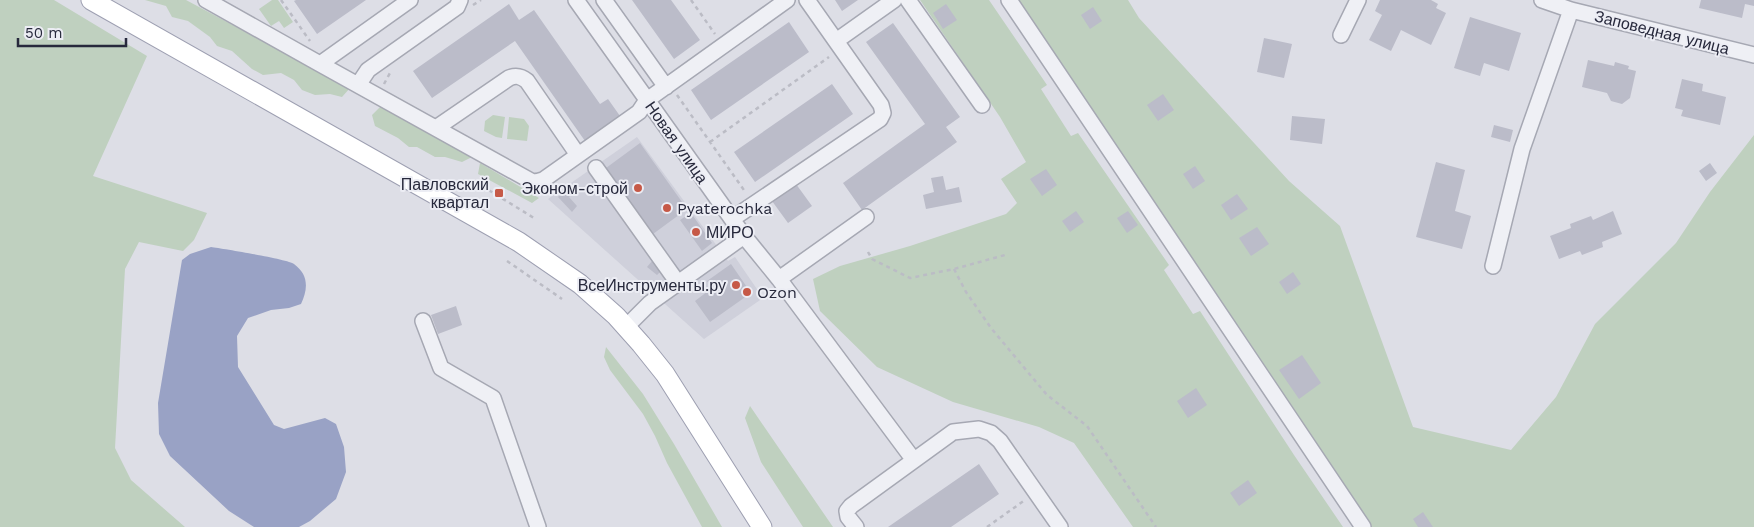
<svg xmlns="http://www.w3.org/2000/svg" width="1754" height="527" font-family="'Work Sans',sans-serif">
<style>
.built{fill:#cfd0db}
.green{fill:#bfd0bf}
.water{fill:#99a2c5}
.building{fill:#bbbcc9}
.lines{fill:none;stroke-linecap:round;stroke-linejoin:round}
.minor-casing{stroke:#a6a8b3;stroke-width:18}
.major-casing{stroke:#9d9fb1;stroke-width:21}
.path{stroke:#bbbcc5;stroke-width:2.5;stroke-dasharray:4 4;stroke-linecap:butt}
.minor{stroke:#eff0f5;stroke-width:15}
.major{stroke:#fff;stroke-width:19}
.poi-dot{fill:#c65947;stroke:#ecedf4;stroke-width:2}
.labels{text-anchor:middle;stroke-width:4;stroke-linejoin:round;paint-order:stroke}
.street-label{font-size:16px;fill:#27293c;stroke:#ecedf4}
.poi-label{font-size:16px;fill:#27293c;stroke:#ecedf4;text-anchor:end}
</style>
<rect width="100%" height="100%" fill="#dddee6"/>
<path class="built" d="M637 137 728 261 735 257 763 298 704 339 548 199Z"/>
<path class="green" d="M0 0H54L147 56 93 176 207 213 194 240 183 251 139 242 125 269 115 448 131 480 185 527H0Z
M145 0H186L350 88 342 97 330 94 315 95 302 90 294 80 281 73 263 75 252 69 232 51 217 46 210 37 188 21 172 17 166 6Z
M272 0H278L293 22 284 28 279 21 271 26 259 9Z
M920 0H989L1047 85 1041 89 1071 136 1078 133 1169 265 1164 270 1193 314 1200 311 1294 455 1343 527H1133L1074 443 1039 427 953 402 877 367 820 311 813 279 840 266 910 246 1006 214 1017 203 1001 179 1026 162 1000 117Z
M1014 0H1128L1139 18 1289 181 1340 226 1413 427 1511 450 1556 397 1595 324 1676 243 1710 192 1754 135V527H1372L1334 477Z
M382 105 474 156 462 162 445 157H435L417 147H409L398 138 375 126 372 115Z
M493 115 505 117 502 138 496 137 484 131 485 121Z
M509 117 524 119 529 126 527 141 507 139Z
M480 163 539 198 532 203 478 174Z
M606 347 643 394 674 444 722 527H702L667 463 655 436 643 414 610 370 604 357Z
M750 406 833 527H803L761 462 745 418Z"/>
<path class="water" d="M211 247C224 249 288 259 294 264 309 275 308 289 301 304L289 308 271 310 248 318 237 336 238 367 274 425 284 429 325 418 336 424 344 447 346 472 336 499 310 521 299 527H254L229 511 170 456 159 434 158 403 182 260 190 254Z"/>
<path class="building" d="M296 0H366L317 34 294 1Z
M632 0H671L700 40 674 59Z
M835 0H858L842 11Z
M1380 0H1431L1438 4 1436 8 1446 13 1431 45 1401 30 1391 51 1369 40 1382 15 1375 11Z
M1701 0H1754V6L1745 4 1742 18 1699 8Z
M509 4 519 20 534 10 600 104 608 99 620 116 585 141 515 41 432 98 413 71Z
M946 4 957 20 943 29 933 13Z
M1093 7 1102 21 1090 29 1081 15Z
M1470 17 1521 33 1509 71 1484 63 1480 76 1454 68Z
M789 22 809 52 711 120 691 90Z
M893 23 960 117 946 127 957 142 862 210 843 183 925 124 866 42Z
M1264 38 1292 44 1284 78 1257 72Z
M1588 60 1614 66 1615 62 1629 66 1628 69 1636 71 1630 98 1622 104 1611 101 1607 93 1582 87Z
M1682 79 1703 84 1702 91 1726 97 1720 125 1681 116 1683 110 1675 108Z
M832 84 853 114 755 182 734 152Z
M1163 94 1174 110 1158 121 1147 105Z
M1292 116 1325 119 1322 144 1290 140Z
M1494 125 1513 130 1510 142 1491 137Z
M640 143 687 209 653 234 606 168Z
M1436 162 1465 170 1455 211 1471 216 1462 249 1416 237Z
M1710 163 1717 173 1706 181 1699 171Z
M1195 166 1205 181 1193 189 1183 174Z
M1046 169 1057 185 1042 196 1030 179Z
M943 176 946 190 959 187 962 202 926 209 923 195 934 192 931 178Z
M796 184 812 206 788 223 772 201Z
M570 185 576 190 569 197 577 206 572 212 558 197Z
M1237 194 1248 209 1231 220 1221 205Z
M1076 211 1084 222 1070 232 1062 221Z
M1128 211 1138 225 1127 233 1117 218Z
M1613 211 1622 234 1602 242 1603 247 1582 255 1580 251 1559 259 1550 236 1571 228 1570 224 1591 216 1593 220Z
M691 213 712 243 702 251 680 220Z
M1257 227 1269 244 1251 256 1239 238Z
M652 261 662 270 657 275 647 267Z
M731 264 751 293 710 322 695 301 712 288 707 281Z
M1293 272 1301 284 1287 294 1279 282Z
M456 306 462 325 438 334 431 315Z
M1302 355 1321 383 1299 399 1279 370Z
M1196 388 1207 405 1188 418 1177 401Z
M979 464 999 494 951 527H888Z
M1248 480 1257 493 1239 506 1230 493Z
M1423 512 1433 527H1418L1413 519Z"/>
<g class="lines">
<g class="minor-casing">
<path id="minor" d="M206 0 320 64 410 0
M576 0 744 236 650 303 626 327
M604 0 666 87
M908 0 982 105
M1009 0 1363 527
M1542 0 1571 10 1754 55
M1341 35 1358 0
M836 41 894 0
M320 64 531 181 536 182 543 180 639 112 647 100 787 0
M358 85 368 70 457 7 460 0
M436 128 509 78C516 75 521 76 527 81L578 155
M596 168 678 283
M732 219 880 119 883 113 881 105 807 0
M744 236 779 279 913 459
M1493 266 1522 149 1571 10
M779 279 866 217
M423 321 441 368 493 398 538 527
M856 527 848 517 847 511 851 506 953 432 979 429 991 433 1000 441 1060 527"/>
</g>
<g class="major-casing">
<path id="major" d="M91 0 519 242 580 284 616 316 641 344 665 374 762 527"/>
</g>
<path class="path" d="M281 0 310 41
M691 0 715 34
M473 5 481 0
M384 84 390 73
M677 95 746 193
M710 142 829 57
M482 186 534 218
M868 252 872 259 910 278 954 269 1005 255
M507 261 562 299
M954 269 966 292 991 328 1047 395 1087 426 1156 527
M987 527 1025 500"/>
<use href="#minor" class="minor"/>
<use href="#major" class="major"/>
</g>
<g class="poi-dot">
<circle cx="638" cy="188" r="5"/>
<rect x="494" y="188" width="10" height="10" rx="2.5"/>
<circle cx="667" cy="208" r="5"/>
<circle cx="696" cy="232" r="5"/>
<circle cx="736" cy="285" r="5"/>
<circle cx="747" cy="292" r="5"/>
</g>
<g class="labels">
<g class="street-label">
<text transform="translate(1662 32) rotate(14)" y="6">Заповедная улица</text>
<text transform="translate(677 142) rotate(55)" y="6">Новая улица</text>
</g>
<g class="poi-label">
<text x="489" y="190">Павловский<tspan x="489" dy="18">квартал</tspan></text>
<text x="628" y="194">Эконом-строй</text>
<text x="677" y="214" text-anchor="start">Pyaterochka</text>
<text x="706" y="238" text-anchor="start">МИРО</text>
<text x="726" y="291">ВсеИнструменты.ру</text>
<text x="757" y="298" text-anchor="start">Ozon</text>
</g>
</g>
<path d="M18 38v8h108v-8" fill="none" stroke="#27293c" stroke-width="2.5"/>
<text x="25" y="38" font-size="15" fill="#27293c" stroke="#ecedf4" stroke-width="4" paint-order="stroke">50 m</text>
</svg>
